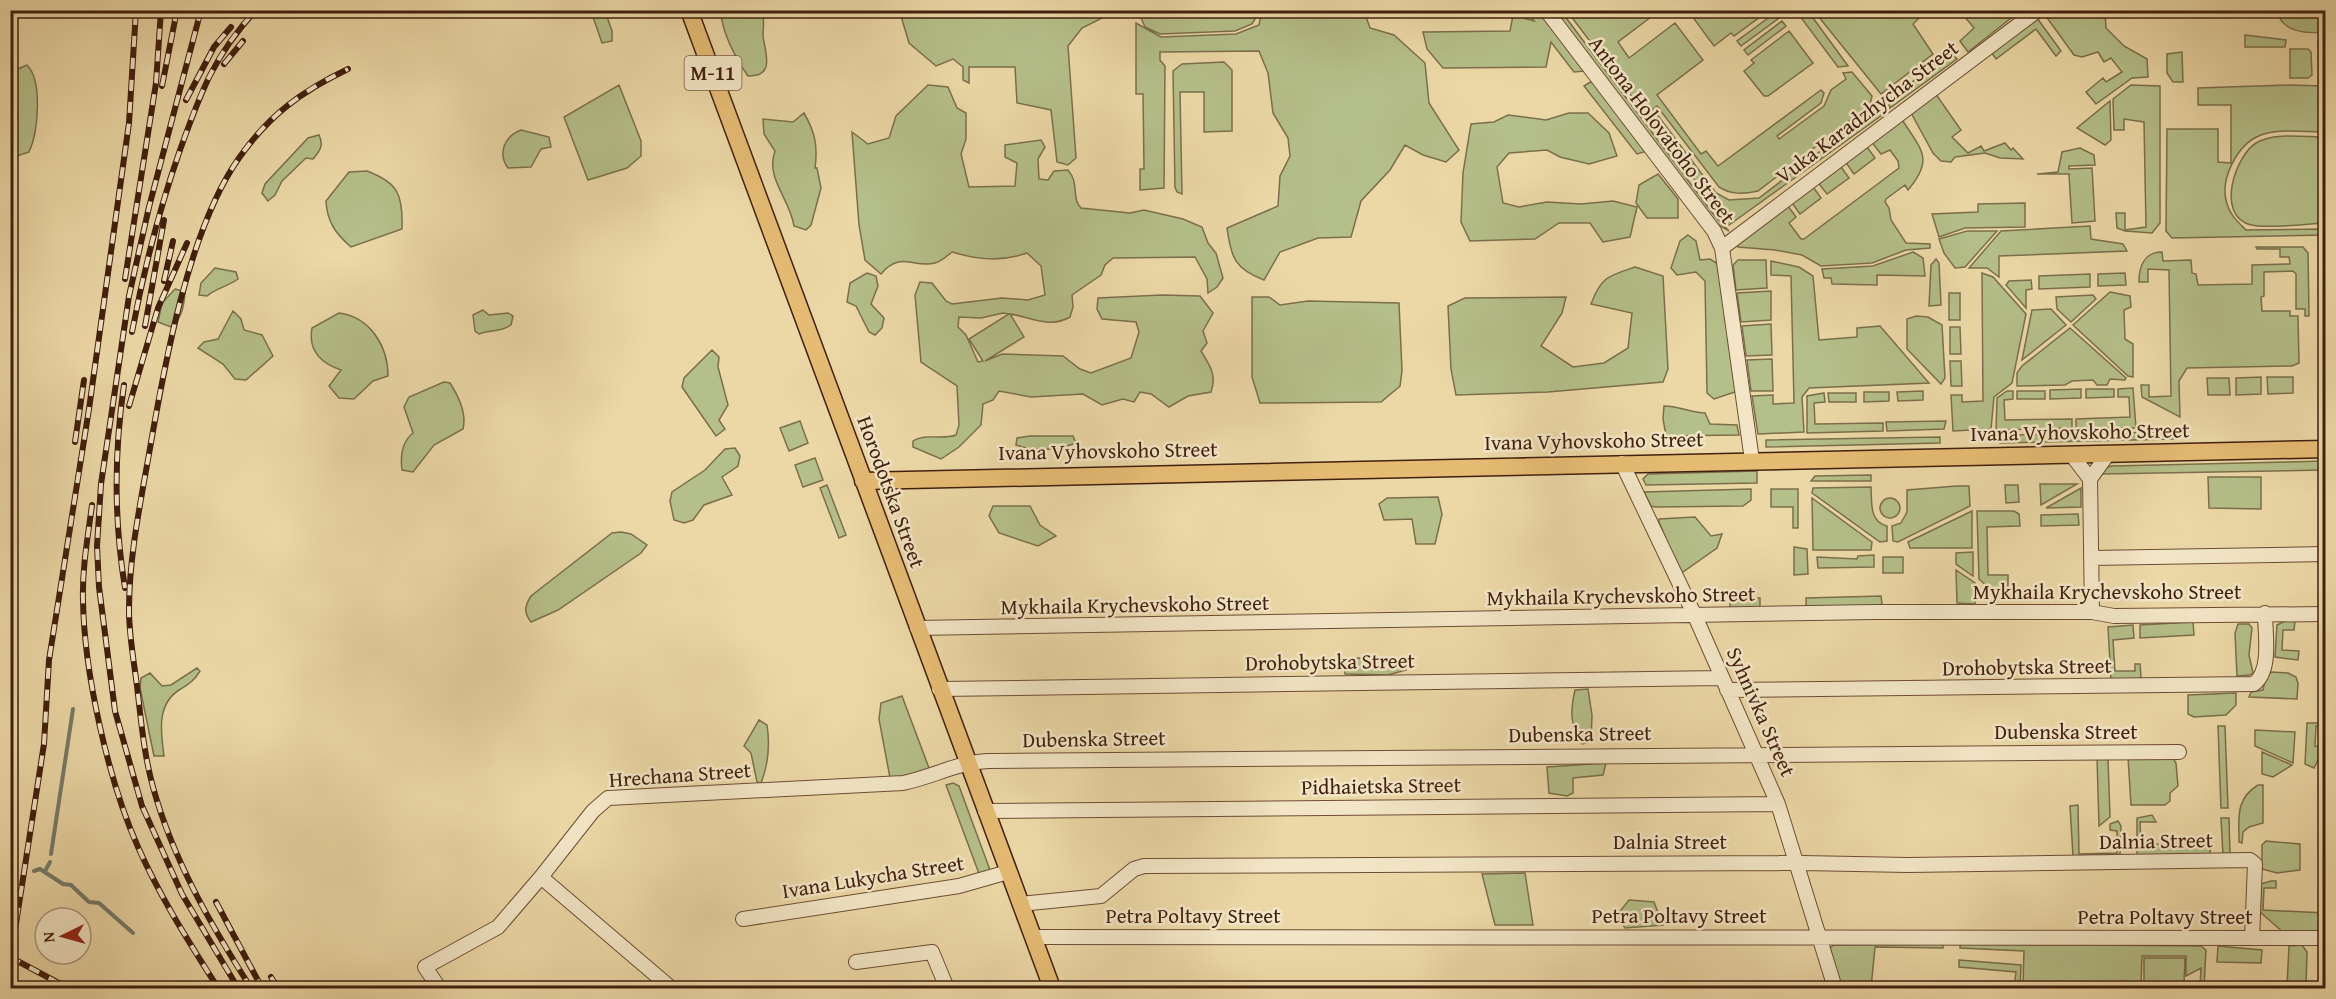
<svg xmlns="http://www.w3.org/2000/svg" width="2336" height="999" font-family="'Gentium Book Plus',serif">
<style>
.green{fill:#b5bf89;stroke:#7b6f4b;stroke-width:1.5;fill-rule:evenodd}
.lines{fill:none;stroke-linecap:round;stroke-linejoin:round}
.stream{stroke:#767b6b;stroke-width:4}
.minor-casing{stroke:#6c4d34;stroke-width:16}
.major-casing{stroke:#411f0d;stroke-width:19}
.minor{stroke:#f3e6c6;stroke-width:14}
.major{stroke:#e6bc74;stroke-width:16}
.rail-casing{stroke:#411f0d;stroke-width:6}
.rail{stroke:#f3e6c6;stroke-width:4;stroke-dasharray:11;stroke-linecap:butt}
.labels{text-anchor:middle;stroke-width:5;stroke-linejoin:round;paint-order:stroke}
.shield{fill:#f3e6c6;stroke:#765b44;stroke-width:1.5}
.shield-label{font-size:20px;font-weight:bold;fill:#411f0d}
.street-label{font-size:21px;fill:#411f0d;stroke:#f3e6c6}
</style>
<rect width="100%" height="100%" fill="#ecd8a7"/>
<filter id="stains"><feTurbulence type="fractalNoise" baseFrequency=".00333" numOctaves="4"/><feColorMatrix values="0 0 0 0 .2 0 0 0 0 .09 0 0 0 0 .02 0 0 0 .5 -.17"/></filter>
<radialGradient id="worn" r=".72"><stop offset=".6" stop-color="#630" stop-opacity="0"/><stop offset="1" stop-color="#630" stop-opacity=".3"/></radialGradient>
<path class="green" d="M1692 10H1768V11L1734 36 1731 33 1714 46 1689 12Z
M2052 10 2105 11 2106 28 2124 46 2147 59 2148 77 2132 78 2096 104 2086 92 2103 78 2106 82 2122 72 2111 58 2104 62 2098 52 2082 57 2074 55 2045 15Z
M591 11H605L612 31V41L602 43Z
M721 11H762C765 20 763 26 763 35 764 50 777 77 748 76 736 59 721 31 721 11Z
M956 11 958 14 993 16 1003 10 1116 11 1082 28 1068 46 1076 158 1068 165 1057 162 1051 110 1017 103 1015 67H969V83L963 80V67L953 59 936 66 909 43 901 16H864L863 11Z
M1138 11 1260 10V11L1252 24 1235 31 1160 34 1145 27Z
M1262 11H1364L1370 28 1394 35 1425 63 1429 103 1459 150 1446 162 1423 155 1405 145 1390 170 1361 201 1351 237 1318 238 1280 252 1264 280C1235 269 1231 258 1227 228L1278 206 1280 176 1290 156 1288 138 1273 113 1268 73 1259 51 1160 52V60L1165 66 1164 188 1140 190V169H1144L1143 94H1136V23L1161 37 1236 34 1259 25Z
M1526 11H1538L1585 71 1574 72 1551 42 1546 67 1443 68 1427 49 1423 32 1510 31 1513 15 1534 21Z
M1561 11 1714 215 1729 231 1714 222 1554 12Z
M1567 11H1584L1586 14 1590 11H1652L1655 14 1618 42 1629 58 1675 23 1703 60 1657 95 1701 154 1706 151 1718 166 1821 90 1824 93 1821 103 1777 136 1779 139 1824 106 1831 90 1846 79 1843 73 1852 72 1872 96 1870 105 1758 191C1743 194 1732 195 1719 187L1657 106 1653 109 1716 193 1729 200 1759 198 1873 111 1880 109 1885 113 1729 225Z
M1804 11H1808L1848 66 1838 67 1799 15Z
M1814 11H1917L1921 16 1913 24 1933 54 1881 94Z
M1960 11H2000L2003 15 2006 11H2020L1968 52 1960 41 1974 28Z
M2277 11H2320L2325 18V32C2306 34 2282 32 2277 11Z
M1775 13 1779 18 1741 46 1737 41Z
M2037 18 2061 51 2056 56 2036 29 1996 59 1991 52Z
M1782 21 1786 26 1748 55 1744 50Z
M1789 31 1813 63 1768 96H1764L1744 71 1754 63 1751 60Z
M2245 35 2286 40 2285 47H2245Z
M2325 41H2326L2325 78 2319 71 2318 42Z
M2290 49H2308L2311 52 2312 75 2308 78H2290Z
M1950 52 1957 59 1890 108 1888 101Z
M2182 52 2183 82H2173L2167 73V54Z
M1224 62 1232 70V131L1204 132V92H1180L1182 194 1177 192 1175 187 1173 71 1182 64Z
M27 65C43 81 38 133 29 152L11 158V72Z
M1592 81 1647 151 1637 154 1584 86Z
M619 85 641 141V156L627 168 588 180 564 117Z
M928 85 948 87 957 108 966 113V139L961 154 969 187 1015 186 1017 163 1005 157V145L1041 140 1045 147 1038 159 1039 179 1048 180 1054 171 1068 170C1080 184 1071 198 1081 208L1130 213 1144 210 1183 219 1202 227 1208 243 1216 253 1223 278 1217 287 1208 293 1207 279 1195 257 1113 258 1105 265 1101 275 1072 295 1073 307 1070 317C1050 329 1031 317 1010 314L1024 337 985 361 1002 354 1063 356 1080 369 1091 373 1131 358 1139 332 1136 322 1102 319 1097 309 1098 298 1162 295 1200 296 1213 313 1203 331 1207 343 1201 351C1210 366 1217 375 1211 392L1188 396 1169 407 1151 394 1140 392 1134 402 1123 399 1102 405 1083 394 1031 397 999 391 993 400 983 404 981 425 959 447 941 459 913 447V441C924 433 943 440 956 435L959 425 957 386 921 362 915 295 920 282 932 283 946 301 952 304 1002 298 1028 300 1045 295 1041 266 1027 253C1001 262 979 260 952 252 947 256 942 261 935 263 914 269 901 250 881 274L865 260 859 225 852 132 868 144 889 138 896 116ZM1003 313 1009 314 969 339 983 361 978 362 966 335 958 327 959 317 981 318Z
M2131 85 2160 86V223L2152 233 2125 231 2117 228 2116 213H2125V230L2146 227 2144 122 2124 119V130H2114L2113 99Z
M2290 85 2325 86V132C2305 132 2280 128 2261 135 2237 144 2219 180 2227 204 2230 215 2238 222 2246 230L2325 229V235L2172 238 2166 231 2167 129H2218V162L2231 163V105H2198V88Z
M1935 93 1961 130 1952 137 1968 153 1981 146 1984 151 2005 143 2011 150 2013 148 2023 159 2000 158 1985 153 1955 157 1951 162 1941 161 1933 153 1910 111Z
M2110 101 2111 140 2105 145 2077 128Z
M804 113C815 132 818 146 815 168H817L821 188 811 225 806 230 794 226C790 199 765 178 775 151L764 134 763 119 793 122Z
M1569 113H1588L1609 133 1617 156 1589 164 1560 157 1547 150 1509 153 1497 167 1503 203 1519 207 1547 202 1581 204 1613 201 1637 207 1630 237 1603 242 1590 223H1559L1535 239 1470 241 1461 222 1463 173 1471 124 1494 122 1508 115 1546 120Z
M1901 118C1921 150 1935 158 1908 190L1905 185 1886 199 1885 202 1889 208 1891 220 1906 243 1930 244V248L1906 250 1872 263 1821 266 1802 255 1775 250 1738 247 1737 243 1785 202 1796 217 1789 223 1801 239H1804L1899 168 1898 161 1890 150 1881 154 1870 140Z
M521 130 549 137 551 147 541 149 531 167 508 168C497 153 505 136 521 130Z
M319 135C324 145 320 151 313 159L306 158 282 181 275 195 268 201 262 193 265 184 308 138Z
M2325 137V223C2306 224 2268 229 2251 225 2215 216 2235 156 2256 143 2274 132 2305 137 2325 137Z
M1865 144 1875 158 1854 174 1844 160Z
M2080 148 2094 155 2095 165 2069 166V169L2092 168 2095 221 2072 223 2069 174H2037L2058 172 2062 152Z
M1839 164 1849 178 1827 194 1816 180Z
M367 171C399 183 403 195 402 229L351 247C336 234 327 222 326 201L349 172Z
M1658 174 1678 199V218H1647L1636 203 1639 185Z
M1811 184 1821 198 1800 214 1789 199Z
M2025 203V227L1965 228 1939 237 1932 214 1978 212V204Z
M2090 226 2091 239 2123 244 2127 251 1999 256V277L1987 268H1969L2001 231Z
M1967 231H1997L1965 267 1955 268 1944 253 1939 239Z
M1688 235 1696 241 1700 260 1710 259 1718 264 1738 391 1714 399 1707 393 1705 281 1696 272 1677 275 1671 268 1680 241Z
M2256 247H2303L2308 253 2309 316H2305V309H2296V274L2293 271 2264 272V296L2261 297 2262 311H2290V316H2298L2299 363 2292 366 2187 368 2179 381 2180 417 2142 397 2141 385H2149V397L2171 396 2169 270 2148 269V282H2139C2139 267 2144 252 2162 252L2163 261 2191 260 2192 273 2196 274 2198 285 2252 284V265L2290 264 2289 257H2280V249H2257Z
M1913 252 1923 258 1925 276 1877 275V285L1832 284 1831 278H1824L1822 269 1873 266Z
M1936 259 1939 263 1941 305 1929 306 1931 265Z
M1738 260H1766L1767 288 1736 290 1733 265Z
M1771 261 1799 267 1813 276 1819 340 1857 337V328L1880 326 1929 383 1809 388 1802 397 1804 432 1758 434 1752 396 1773 395V404L1794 403 1791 276 1771 275Z
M1635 267 1663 276 1668 369 1663 382 1548 392 1456 395 1451 369 1448 306 1465 298 1566 297 1562 313 1541 346 1573 367 1604 363 1628 348 1632 313 1591 304C1601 277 1608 276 1635 267Z
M215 268 236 272 238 279C227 287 216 288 207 296L199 295 201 283Z
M867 273 876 276 878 286 871 304 884 318 882 328 875 335 869 332 856 306 847 302 850 283Z
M1982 273 1993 277 2026 314 2012 383 1994 397 1991 429 1953 431 1951 395H1962V402L1983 401Z
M2125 273 2126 285 2098 286V274Z
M2090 274V287L2039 289V276Z
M2031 280 2032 289 2026 290V308L2006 285 2009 281Z
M175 289 185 292C184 307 182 317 171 327L158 322 162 303Z
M1771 291V320L1741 322 1737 293Z
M2110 292 2130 296 2131 307 2124 310 2125 339 2133 344V377L2128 376 2073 325Z
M1949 293H1960V320H1949Z
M2093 295 2096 299 2071 322 2057 309 2056 297Z
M1252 297H1269L1280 305 1308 301 1399 303 1402 371 1400 386 1381 402 1260 403 1252 377Z
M2051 309 2066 325 2022 360 2032 310Z
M483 310 489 315 508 313 513 316 511 325C500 333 490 329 479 334L475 331 473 315Z
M233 311 241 319 244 330 262 335 273 356 246 380 235 379 223 364 198 348 204 342 218 339Z
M339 313C370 317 388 346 388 376L373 381 354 399 339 398 329 386 341 370C320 363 308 350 312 328Z
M1916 316 1928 317 1942 325 1945 378 1941 384 1907 349V319Z
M1771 324 1772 355 1746 356 1742 326Z
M1950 327H1960L1961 354H1950Z
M2070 328 2126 378 2125 380 2110 379 2107 385H2097L2093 380 2072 381 2065 385 2017 386V373L2022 366Z
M712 350 719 357 718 367 728 405 719 420 725 429 716 436 682 387 684 378Z
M1772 359 1773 391H1751L1747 360Z
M1950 361H1961L1962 386H1951Z
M2261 377V394L2236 395V378Z
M2267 377H2293V393L2268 394Z
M2207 378H2229L2230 395H2208Z
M444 382 450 383C459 397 467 413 463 429L434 445 413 472 402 470C400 455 402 442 413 433L404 407 409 397Z
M2133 388 2136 428H2076V419L2130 417 2129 397H2118V389Z
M2081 389V398L2050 399V390Z
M2086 389H2114V397L2086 398Z
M1923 391V400L1898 401 1897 392Z
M2007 391H2013V399L2004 400 2005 420 2072 419V428L1996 430 1997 398Z
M2017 391H2045V399H2017Z
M1864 392H1889V401L1864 402Z
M1824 393 1825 402 1814 403 1815 424 1883 423V431L1807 433V396Z
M1828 393H1856V402H1829Z
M1664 406C1678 406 1690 412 1705 413L1710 424 1737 425 1739 435 1666 436 1663 419Z
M800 421 808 443 789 451 780 428Z
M1946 421 1944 429 1887 431 1886 422Z
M2173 432V439L2000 443V435Z
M1030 436H1073L1076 443C1058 450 1035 452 1016 445L1017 438Z
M1940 437V443L1766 447V440Z
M735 448 740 456 738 466 722 477 732 495 704 505 693 520 684 523 674 520 670 501 672 492 705 470 725 449Z
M815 458 823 480 803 487 795 465Z
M2326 461 2325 470 2101 474 2105 468 2112 466Z
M1757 471V483L1646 485 1643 479 1648 474Z
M1871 475V481H1811L1815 476Z
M2208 477H2261V509L2209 508Z
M2040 484H2077L2041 505Z
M827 485 846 535 839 538 820 488Z
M2005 485H2018L2019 502 2006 503Z
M1957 486H1969L1970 506 1898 542 1893 541 1892 526 1901 523 1907 512V490Z
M1871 487C1872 502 1869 522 1887 526V541L1880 542 1812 493 1813 488Z
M2081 488V507L2046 508Z
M1751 489V500L1743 506 1655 507 1651 506 1644 492Z
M1771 489H1798V528H1793V507H1771Z
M1438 497 1442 514 1435 544H1416L1412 519 1384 520 1379 504 1387 498Z
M1880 508a10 10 0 1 1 20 0a10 10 0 1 1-20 0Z
M1812 498 1872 542 1871 550H1813Z
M993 506H1030L1040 525 1056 536 1038 546 999 533 989 516Z
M1972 511V548H1910L1908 542Z
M1977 511H2014L2019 514 2020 526 1987 527 1988 575H2008V585L2002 600 1979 579Z
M2078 514 2079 525 2041 526V515Z
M1695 517 1711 536 1722 534 1717 548 1680 574 1659 522V519Z
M621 532 631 534 647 545 641 553 558 610 531 622C524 613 524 607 531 596L612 533Z
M1794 547 1807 549 1808 574 1794 575Z
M1973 552V576L1956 564V553Z
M1874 555V567L1818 568 1817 557 1857 559 1858 556Z
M1883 557H1903V573H1883Z
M1956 570 1975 583V604L1957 603Z
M1881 596 1882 604 1874 607H1806V598Z
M1730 598H1760V609H1730Z
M2285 621H2295L2294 630H2283L2282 650 2299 651 2298 660 2275 657 2277 625Z
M2193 622 2194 635 2140 638V625Z
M2238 624H2249L2252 628 2249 655 2253 673 2250 675 2237 676 2235 633Z
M2133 625 2134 638 2113 640 2115 671H2135V664H2140L2141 677 2139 679 2111 681 2108 627Z
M1359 658 1404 661 1406 670 1388 675 1345 674 1344 660Z
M197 668 200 671C194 681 189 684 179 690 156 705 161 733 164 756H154L140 688 141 678 150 673 162 686 171 685Z
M2271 672 2288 673 2296 677 2298 683 2297 699 2249 697 2251 692 2263 690 2265 680Z
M1588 689 1592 715 1591 742 1582 744C1570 724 1570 712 1575 690Z
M2236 693V705L2226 715 2194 717 2188 714V695Z
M902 696 929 768 924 774 890 778 879 719 881 703Z
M759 720 767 725C770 744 768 765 761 783L757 782 751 753 744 746Z
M2307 723H2323L2322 726H2316L2315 746 2325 747V758H2319L2314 768 2305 764Z
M2218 726H2225L2228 808H2221Z
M2255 730 2295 732 2293 763 2255 746Z
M2262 752 2292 765 2273 777 2262 774Z
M2128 757 2173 758 2176 763 2178 786 2170 793V801L2165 805H2131Z
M2097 758H2108L2110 817 2099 826Z
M1606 763 1603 775 1573 778V793L1567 796 1549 793 1547 767Z
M953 783 959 786 990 870 981 879 946 785Z
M2258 785H2263V823L2249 827 2243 832 2242 843 2239 842C2239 818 2235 799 2258 785Z
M2078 805 2079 854 2117 853V831L2110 830V824L2118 821 2121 826 2120 855 2073 856 2070 806Z
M2152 815 2156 822H2140L2141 845 2211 842 2210 854 2137 855V818Z
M2221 818H2229L2230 855H2223Z
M2266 841 2300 844V870L2277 873 2262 869V845Z
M1525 873 1533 925H1495L1482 874Z
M2271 881H2276V888H2264L2263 910 2325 913V933H2284L2260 912 2261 884Z
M1629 900 1654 902 1663 925 1625 928 1617 915Z
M1943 944V948L1875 947 1871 988H1841L1830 948 1834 945Z
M1960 944 2201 946 2206 950 2204 988H2174L2200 987 2201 968 2186 976V956H2142L2141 986 2023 985 2024 951 1960 948Z
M2302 945 2307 952 2306 984 2303 987 2287 986 2289 946Z
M2218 946 2262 950 2261 963 2217 962Z
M2144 958H2185L2184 983 2144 982Z
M1959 960 2021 965 2020 988H2014L2016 972 1959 967Z"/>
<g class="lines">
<path class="stream" d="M51 854 73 709
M34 871 40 869 63 884 71 885 89 902 99 903 133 933
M45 871 50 862"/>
<g class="minor-casing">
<path id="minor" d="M1546 10 1714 231 1722 248 1752 460
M1722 248 2038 10
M2071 454 2090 479 2092 612
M1622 463 1695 616 1778 804 1835 988
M2090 479 2108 454
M2091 558 2326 554
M917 628 1875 612H2092L2114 616 2326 614
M939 689 1721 678
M1727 690 2254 684C2272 670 2265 634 2265 613
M985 811 1778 804
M541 877 671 988
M1020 904 1101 896 1134 869 1144 866 1802 863 1908 865 2250 860 2255 864 2252 938
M743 919 959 886 1008 872
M1033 937 2326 938
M856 962 932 952 947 988
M439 988 425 967 498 927 541 877 593 811 608 798 903 783C932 777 959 762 988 761L2179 752"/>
</g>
<g class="major-casing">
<path id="major" d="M689 10 1052 988
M863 481 2326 449"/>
</g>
<use href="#minor" class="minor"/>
<use href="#major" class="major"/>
<g class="rail-casing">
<path id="rail" d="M201 10 149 207 129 296 101 484 97 546 99 587 115 711 142 806 182 894 238 988
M224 64 243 41
M162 86 177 10
M186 100 214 47 231 27
M125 279 156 83 161 10
M164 281 173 241
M145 326 164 220
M132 332C144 269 159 210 180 150 201 92 213 57 256 10
M124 385C114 453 114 521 125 588
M129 406 158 308 187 243
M75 442 84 380
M92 505C88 536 82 568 83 600 84 672 108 780 138 847 160 897 189 942 218 988
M10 861 13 904
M216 902 262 988
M10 957 68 988
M10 962 44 744 49 660 89 409 129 123 136 10
M271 977 278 988
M251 988C211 925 173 860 153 787 144 755 141 720 137 686 134 662 129 635 129 610 129 558 140 505 149 454 164 367 188 230 239 158 269 115 302 91 348 69"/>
</g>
<use href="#rail" class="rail"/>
</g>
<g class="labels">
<rect class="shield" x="684.5" y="56" width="57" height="34" rx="4.5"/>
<g class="shield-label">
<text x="713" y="80">М-11</text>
</g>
<g class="street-label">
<text transform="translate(1867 112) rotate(-37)" y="7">Vuka Karadzhycha Street</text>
<text transform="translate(1662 130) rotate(53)" y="7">Antona Holovatoho Street</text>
<text transform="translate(2080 432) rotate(-1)" y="7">Ivana Vyhovskoho Street</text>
<text transform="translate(1594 441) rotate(-1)" y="7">Ivana Vyhovskoho Street</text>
<text transform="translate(1108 451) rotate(-1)" y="7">Ivana Vyhovskoho Street</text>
<text transform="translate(891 492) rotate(70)" y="7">Horodotska Street</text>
<text x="2107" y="599">Mykhaila Krychevskoho Street</text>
<text transform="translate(1621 596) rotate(-1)" y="7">Mykhaila Krychevskoho Street</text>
<text transform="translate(1135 605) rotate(-1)" y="7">Mykhaila Krychevskoho Street</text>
<text transform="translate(1330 662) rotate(-1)" y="7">Drohobytska Street</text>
<text transform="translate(2027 667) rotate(-1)" y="7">Drohobytska Street</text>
<text transform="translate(1761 712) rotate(66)" y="7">Syhnivka Street</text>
<text x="2066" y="739">Dubenska Street</text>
<text transform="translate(1580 734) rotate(-1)" y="7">Dubenska Street</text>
<text transform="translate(1094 739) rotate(-1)" y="7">Dubenska Street</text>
<text transform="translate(680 775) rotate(-4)" y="7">Hrechana Street</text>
<text transform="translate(1381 786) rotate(-1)" y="7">Pidhaietska Street</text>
<text transform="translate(2156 841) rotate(-1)" y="7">Dalnia Street</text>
<text x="1670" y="849">Dalnia Street</text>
<text transform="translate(873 877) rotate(-9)" y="7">Ivana Lukycha Street</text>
<text x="1193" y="923">Petra Poltavy Street</text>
<text x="1679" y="923">Petra Poltavy Street</text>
<text x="2165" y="924">Petra Poltavy Street</text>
</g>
</g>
<rect width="2336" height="999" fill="none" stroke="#ecd8a7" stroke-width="36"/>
<rect x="12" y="12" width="2312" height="975" fill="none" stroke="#411f0d" stroke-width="3"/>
<rect x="18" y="18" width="2300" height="963" fill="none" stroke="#411f0d" stroke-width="1.5"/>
<g transform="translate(63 936) rotate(265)"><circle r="28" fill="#f3e6c6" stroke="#ac967c" stroke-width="1.5"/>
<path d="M0-4.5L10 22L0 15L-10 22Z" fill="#8f2418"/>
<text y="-9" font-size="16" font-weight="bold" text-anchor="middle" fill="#411f0d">N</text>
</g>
<rect width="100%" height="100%" filter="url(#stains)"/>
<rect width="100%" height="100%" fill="url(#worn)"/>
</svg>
